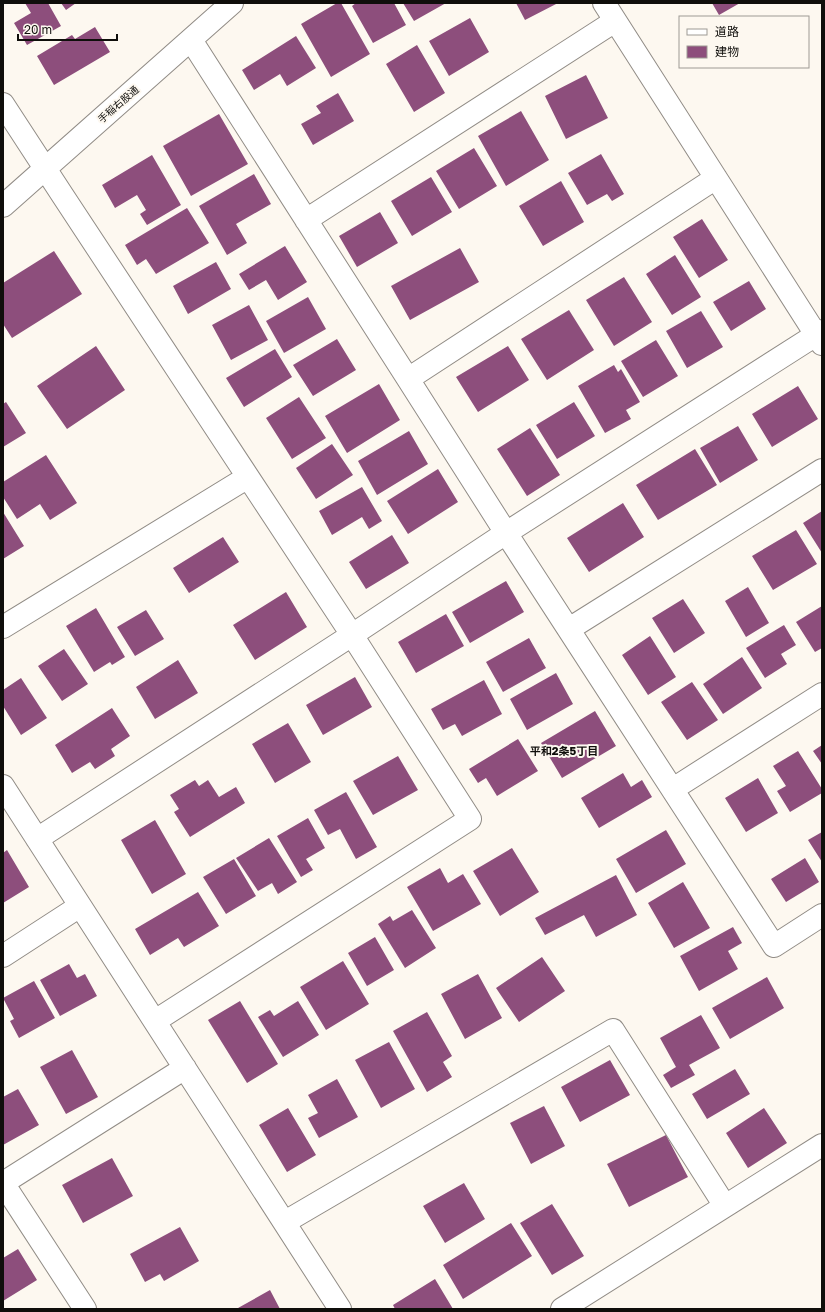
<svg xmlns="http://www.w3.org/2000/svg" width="825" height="1312" font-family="'Golos Text','Noto Sans JP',sans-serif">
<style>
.building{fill:#8d4e7c}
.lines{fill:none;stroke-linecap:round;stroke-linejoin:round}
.minor-casing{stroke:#918c86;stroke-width:24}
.minor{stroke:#fff;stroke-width:22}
.labels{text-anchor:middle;stroke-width:4;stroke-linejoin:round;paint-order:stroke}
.street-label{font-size:10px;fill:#0f0e0b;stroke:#fdf8f0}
.neighbourhood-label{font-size:11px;font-weight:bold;fill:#0f0e0b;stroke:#fdf8f0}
</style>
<rect width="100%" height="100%" fill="#fdf8f0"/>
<path class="building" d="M25 3H48L61 26 27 45 14 23 31 13Z
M61 3H76L66 10Z
M337 3H341L370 54 331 77 301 24Z
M356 3H394L406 25 373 43 352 6Z
M403 3H446L414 21Z
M516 3H558L525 20Z
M712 3H740L719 15Z
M470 18 489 52 449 76 429 41Z
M95 27 110 52 54 85 37 56 72 35 75 39Z
M296 36 316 68 287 86 280 74 254 90 242 70Z
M417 45 445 93 414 112 386 64Z
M586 75 608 118 566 139 545 96Z
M338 93 354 121 313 145 301 124 321 113 316 106Z
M521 111 549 160 506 186 478 136Z
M219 114 248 164 191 196 163 146Z
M474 148 497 186 459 209 436 171Z
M601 154 624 194 612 201 607 194 587 205 568 173Z
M152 155 181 205 147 225 140 214 146 210 137 195 115 208 102 185Z
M254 174 271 204 236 224 247 243 227 255 199 206Z
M431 177 452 212 412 236 391 201Z
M561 181 584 222 543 246 519 206Z
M187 208 209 243 156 274 146 259 137 265 125 245Z
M380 212 398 243 357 267 339 236Z
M702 219 728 260 699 278 673 237Z
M285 246 307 282 278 300 266 280 249 290 239 274Z
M460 248 479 282 410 320 391 286Z
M54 251 82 294 12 338 3 324V283Z
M675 255 701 297 672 315 646 274Z
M216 262 231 289 188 314 173 286Z
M624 277 652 322 614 346 586 300Z
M749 281 766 309 731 331 713 302Z
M308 297 326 329 284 353 266 321Z
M249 305 268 340 231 360 212 325Z
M569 310 594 350 547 380 521 339Z
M701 311 723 347 687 368 666 331Z
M337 339 356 370 313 396 293 365Z
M656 340 678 376 643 397 621 361Z
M96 346 125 390 67 429 37 386Z
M508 346 529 380 478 412 456 377Z
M275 349 292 377 244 407 226 378Z
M614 365 618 372 621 369 640 402 626 410 631 419 605 433 578 386Z
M379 384 400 420 347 453 325 416Z
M798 386 818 419 772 447 752 414Z
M299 397 326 438 292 459 266 418Z
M6 402 26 433 3 447V404Z
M574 402 595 436 557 459 536 425Z
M738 426 758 460 720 483 700 448Z
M530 428 560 475 527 496 497 449Z
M409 431 428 464 377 495 358 461Z
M332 444 353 475 316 499 296 468Z
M695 449 717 485 658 520 636 485Z
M46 455 77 503 50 520 40 504 17 519 3 497V482Z
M438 469 458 502 408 534 387 501Z
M362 487 382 521 369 529 362 517 332 535 319 511Z
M623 503 644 537 589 572 567 538Z
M822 511V553L803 523Z
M3 512 24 546 3 559Z
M796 530 817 564 773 590 752 556Z
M392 535 409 563 366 589 349 562Z
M223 537 239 562 189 593 173 568Z
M506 581 524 612 470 643 452 612Z
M748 587 769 623 746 637 725 601Z
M286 592 307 627 255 660 233 625Z
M683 599 705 633 674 653 652 618Z
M822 606V648L815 652 796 622Z
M96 608 125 657 112 665 110 662 94 672 66 626Z
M146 610 164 639 135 656 117 627Z
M446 614 464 646 416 673 398 642Z
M784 625 796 645 781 654 787 664 765 678 746 648Z
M650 636 676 677 648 695 622 655Z
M529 638 546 668 503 692 486 662Z
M64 649 88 684 62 701 38 666Z
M742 657 762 688 723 714 703 684Z
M178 660 198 693 155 719 136 687Z
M556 673 573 704 527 730 510 699Z
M355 677 372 707 323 735 306 705Z
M21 678 47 718 21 735 3 706V690Z
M484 680 502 714 462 736 455 724 443 730 431 709Z
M692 682 718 720 687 740 661 702Z
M112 708 130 736 111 749 115 756 95 769 90 762 72 773 55 745Z
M595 711 616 746 562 778 541 743Z
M288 723 311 762 275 783 252 744Z
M518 739 538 771 497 796 486 778 478 783 469 769Z
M822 745V764L813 751Z
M798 751 822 789V793L790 812 777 791 786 786 773 766Z
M398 756 418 790 373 815 353 781Z
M623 773 631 787 642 780 652 797 599 828 581 798Z
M758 778 778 813 746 832 725 798Z
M195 780 199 786 208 780 219 797 236 787 245 803 190 837 174 812 179 809 170 795Z
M346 792 377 847 356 859 340 829 328 835 314 810Z
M308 818 325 848 306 859 313 870 301 877 277 836Z
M155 820 186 874 152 894 121 840Z
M666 830 686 864 636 893 616 859Z
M822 832V862L808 840Z
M269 838 297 882 278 894 272 883 258 891 236 858Z
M512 848 539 892 500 916 473 871Z
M7 850 29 887 3 903V853Z
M805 858 819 882 786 902 771 879Z
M234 859 256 896 226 914 203 877Z
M440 868 448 883 463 874 481 904 433 931 407 887Z
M616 875 637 915 596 937 584 915 545 935 535 918Z
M683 882 710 928 674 948 648 903Z
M198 892 219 926 184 947 178 938 150 955 135 929Z
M412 910 436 948 405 968 378 924 390 916 393 921Z
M733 927 742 943 728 951 738 969 699 991 680 956Z
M375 937 394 970 367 986 348 953Z
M542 957 565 991 519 1022 496 988Z
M343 961 369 1004 326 1030 300 987Z
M69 964 77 978 85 974 97 996 60 1016 40 980Z
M478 974 502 1018 465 1039 441 994Z
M767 977 784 1008 730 1039 712 1008Z
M34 981 55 1018 19 1038 10 1021 14 1019 3 998Z
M240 1001 278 1064 247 1083 208 1020Z
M298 1001 319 1035 283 1057 258 1017 270 1010 274 1016Z
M427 1012 452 1056 443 1062 452 1077 427 1092 393 1031Z
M701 1015 720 1048 689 1065 695 1075 671 1088 663 1075 676 1067 660 1038Z
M389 1042 415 1089 381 1108 355 1060Z
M72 1050 98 1097 66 1114 40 1067Z
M610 1060 630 1095 580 1122 561 1087Z
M735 1069 750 1094 707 1119 692 1094Z
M337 1079 358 1117 319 1138 308 1118 318 1113 308 1095Z
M18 1089 39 1125 3 1145V1097Z
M544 1106 565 1146 531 1164 510 1123Z
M288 1108 316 1155 287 1172 259 1125Z
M764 1108 787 1143 748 1168 726 1133Z
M666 1135 688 1177 629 1207 607 1164Z
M112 1158 133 1196 83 1223 62 1185Z
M464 1183 485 1219 445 1243 423 1206Z
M552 1204 584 1256 552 1275 520 1223Z
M511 1223 532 1256 463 1299 443 1265Z
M180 1227 199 1261 164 1281 160 1274 145 1282 130 1254Z
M18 1249 37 1280 3 1301V1258Z
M435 1279 453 1309H395L393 1305Z
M270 1290 280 1309H238V1308Z"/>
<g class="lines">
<g class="minor-casing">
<path id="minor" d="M604 3 822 344
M191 40 408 379 506 533 774 946 822 915
M3 104 63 196 352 635 470 819 155 1021
M3 206 232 3
M306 220 615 21
M408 379 716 178
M3 627 248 477
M569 629 822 470
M3 786 340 1309
M673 789 822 694
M37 839 352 635 506 533 822 331
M3 956 80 906
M285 1222 613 1030 725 1206
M85 1309 3 1183 185 1068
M562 1309 822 1145"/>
</g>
<use href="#minor" class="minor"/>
</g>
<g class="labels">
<g class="street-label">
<text transform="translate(118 104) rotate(-41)" y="4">手稲右股通</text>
</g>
<g class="neighbourhood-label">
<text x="564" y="755">平和2条5丁目</text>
</g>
</g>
<rect width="825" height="1312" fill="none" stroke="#0f0e0b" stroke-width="8"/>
<rect x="679" y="16" width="130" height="52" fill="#fdf8f0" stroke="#9e9a94"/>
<rect x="687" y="29" width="20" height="6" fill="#ffffff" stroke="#9e9a94"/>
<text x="715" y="36" font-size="12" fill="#0f0e0b">道路</text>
<rect x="687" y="46" width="20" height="12" fill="#8d4e7c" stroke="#9e9a94"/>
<text x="715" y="56" font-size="12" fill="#0f0e0b">建物</text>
<path d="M18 34v6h99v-6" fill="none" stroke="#0f0e0b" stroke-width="2"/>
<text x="24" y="34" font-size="12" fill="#0f0e0b" stroke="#fdf8f0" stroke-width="3" paint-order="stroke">20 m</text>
</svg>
